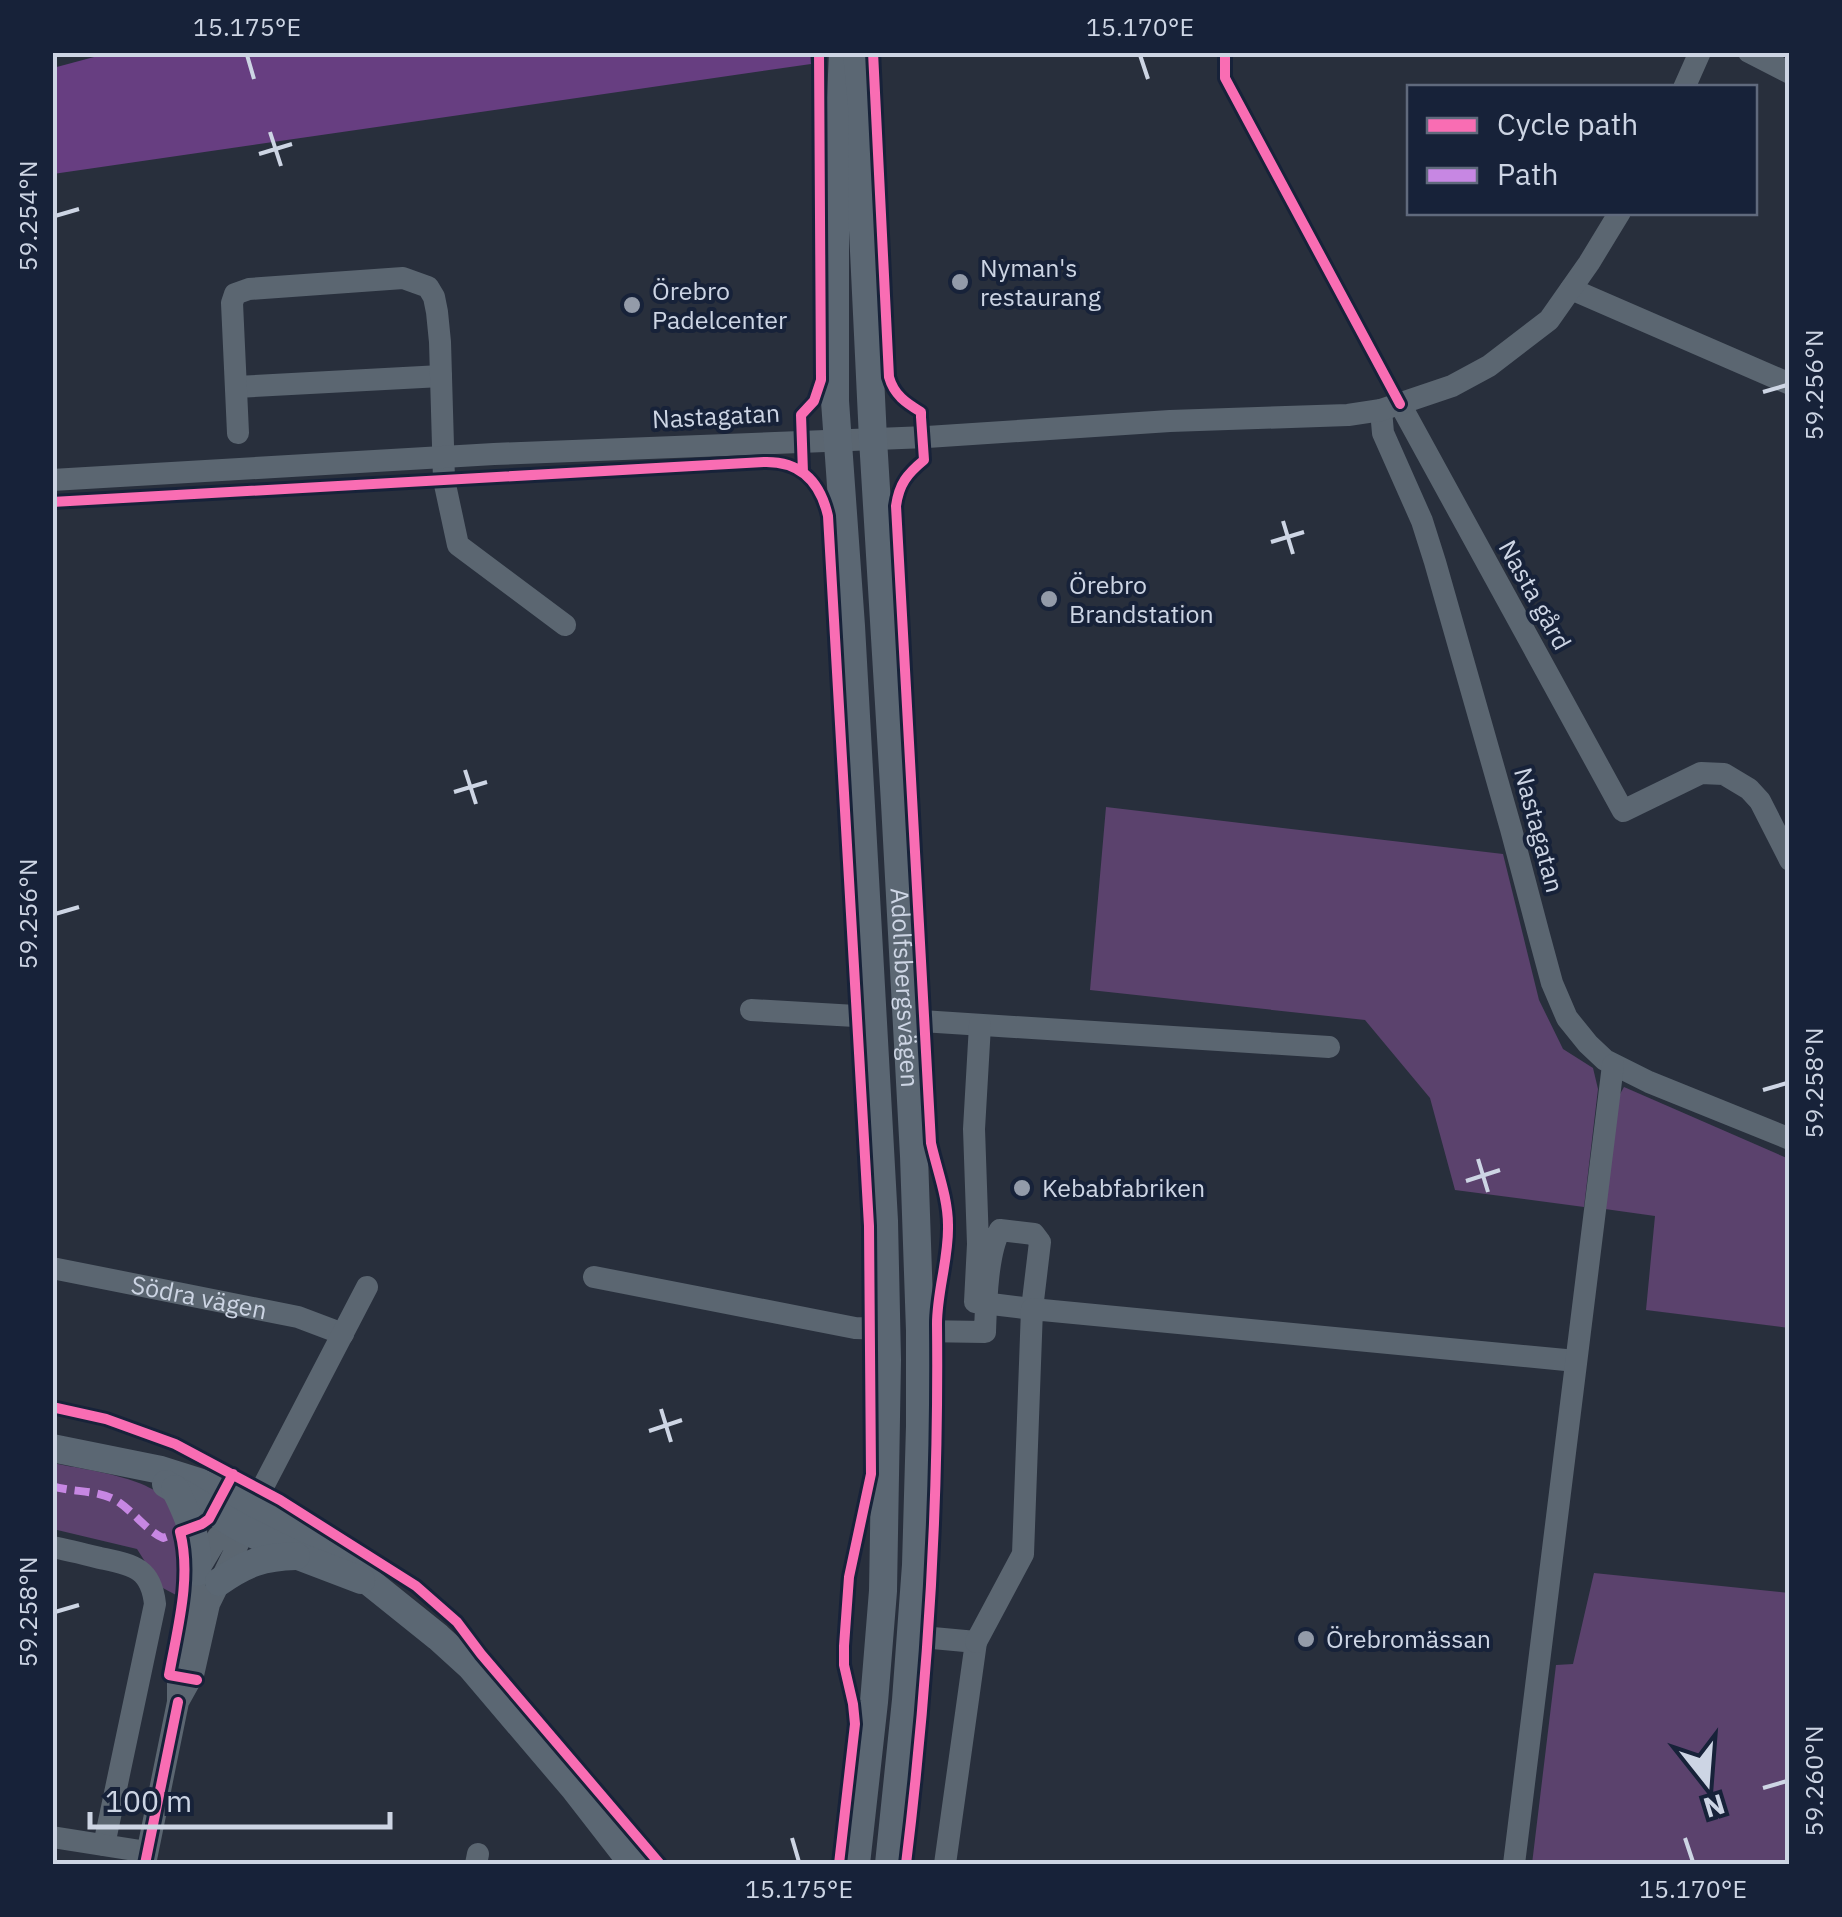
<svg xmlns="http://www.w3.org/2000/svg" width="1842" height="1917" font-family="'IBM Plex Sans',sans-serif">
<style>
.green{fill:#5b426d}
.forest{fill:#673e81}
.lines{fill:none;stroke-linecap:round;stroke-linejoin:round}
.minor{stroke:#5b6671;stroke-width:22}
.major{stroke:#5b6773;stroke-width:28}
.quiet{stroke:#c787e3;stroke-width:8;stroke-dasharray:15 8;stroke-linecap:butt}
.cycleway-casing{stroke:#172239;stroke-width:16}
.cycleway{stroke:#f96db3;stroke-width:10}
.ticks{fill:none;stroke:#cdd5e4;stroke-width:4}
.poi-dot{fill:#939ba9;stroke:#172239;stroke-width:4}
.labels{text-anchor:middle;stroke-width:8;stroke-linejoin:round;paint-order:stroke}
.poi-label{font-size:25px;fill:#cdd5e4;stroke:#172239;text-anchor:start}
.street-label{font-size:25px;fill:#cdd5e4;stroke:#172239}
.neatline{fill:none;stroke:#cdd5e4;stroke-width:4}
.ticks-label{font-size:25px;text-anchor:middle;fill:#cdd5e4}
</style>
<rect width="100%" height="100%" fill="#282f3c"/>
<path class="green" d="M1106 807 1503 854 1539 1000 1563 1049 1593 1068 1598 1089 1584 1207 1455 1190 1430 1098 1365 1020 1090 990Z
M1624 1087 1789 1159V1328L1646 1310 1655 1216 1605 1209 1616 1101Z
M53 1463C84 1470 159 1477 173 1509 181 1528 177 1574 176 1595L161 1587 137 1549 53 1529Z
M1594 1573 1789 1593V1864H1532L1556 1665 1573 1664Z"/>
<path class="forest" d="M109 53 810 52 811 64 53 174V68Z"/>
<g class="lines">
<g class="minor">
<path d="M1749 52 1790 73"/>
<path d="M1684 88 1700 52"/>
<path d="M1571 289 1790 384"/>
<path d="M236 387 441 376"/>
<path d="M1400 404 1623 811 1701 773 1724 774 1749 789 1760 801 1790 860"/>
<path d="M1381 410 1383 433 1422 521 1435 562 1511 829 1539 935 1552 983 1567 1018 1588 1044 1605 1060 1649 1082 1790 1139"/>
<path d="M238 433 232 303 235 294 249 289 403 278 428 287 434 297 437 312 440 342 444 480 458 545 565 625"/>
<path d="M52 480 494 454 927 437 1170 421 1348 415 1381 410 1452 386 1489 366 1549 320 1589 263 1620 212"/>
<path d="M751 1010 873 1017"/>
<path d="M906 1020 1329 1047"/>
<path id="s1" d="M52 1268 298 1317 343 1334"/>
<path d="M594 1277 855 1328 886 1329"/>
<path d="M920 1331 985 1332C986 1305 987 1253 1000 1230L1034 1234 1040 1242 1032 1309 975 1302 978 1244 974 1129 980 1025"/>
<path d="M253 1506 367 1287"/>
<path d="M52 1547C68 1550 84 1554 100 1558 132 1565 151 1567 155 1604L104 1845"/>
<path d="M911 1636 976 1642 945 1864"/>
<path d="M976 1642 1023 1554 1032 1309 1576 1361"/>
<path d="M52 1837 147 1852"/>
<path d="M145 1864 178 1702V1672L197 1572 218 1537 227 1531 241 1528 240 1539 233 1555 209 1604 193 1675 178 1702"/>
<path d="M476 1864 478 1854"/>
<path d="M1514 1864 1613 1065"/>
</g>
<g class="major">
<path d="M843 52 835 235V401L851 626 884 1221 887 1360 883 1591 874 1702 856 1864"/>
<path id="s2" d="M857 54 862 105 863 230 873 439 895 803 914 1156 920 1331V1426L916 1565 906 1700 889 1864"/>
<path d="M52 1448 161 1470 199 1482 294 1524 332 1546 372 1584 438 1637 471 1667 574 1788 633 1864"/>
<path d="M166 1484 241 1528 298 1556 361 1580"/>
<path d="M175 1489C189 1517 199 1541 197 1572"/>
<path d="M219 1582C246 1563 263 1557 296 1556"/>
</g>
<path class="quiet" d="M52 1486C74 1493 97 1489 117 1501 134 1512 146 1530 163 1538L180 1532"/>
<g class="cycleway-casing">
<path id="cycleway" d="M873 52 889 377C894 395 906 403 921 412V417L924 460C907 474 899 484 896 506L931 1143C937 1170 948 1198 948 1225 949 1258 937 1291 937 1324 939 1505 928 1684 906 1864
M1225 52V78L1400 404
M803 473 801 415 814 401 821 380 819 52
M52 502 764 462C800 461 820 481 828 516L869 1226 871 1474 849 1577 844 1646V1665L853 1704 855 1724 839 1864
M52 1407 106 1419 175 1444 280 1500 416 1586 457 1622 481 1654 660 1864
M197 1680 169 1675C177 1630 192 1577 180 1532L202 1524 209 1519 233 1474
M145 1864 178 1702"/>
</g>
<use href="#cycleway" class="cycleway"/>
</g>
<path class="ticks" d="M247 55 254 79M1140 55 1148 79M270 132 281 166M259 154 292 144M55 216 79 209M1763 392 1787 385M1283 521 1293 554M1271 542 1304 532M465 770 476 804M454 792 487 782M55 914 79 907M1763 1090 1787 1083M1478 1159 1488 1192M1466 1181 1500 1170M661 1409 671 1442M649 1431 682 1420M55 1612 79 1605M1763 1788 1787 1781M792 1838 799 1862M1685 1838 1693 1862"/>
<g class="poi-dot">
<circle cx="960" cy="282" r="10"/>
<circle cx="632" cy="305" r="10"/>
<circle cx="1049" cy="599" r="10"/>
<circle cx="1022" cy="1188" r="10"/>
<circle cx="1306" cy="1639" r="10"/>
</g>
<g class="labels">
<g class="poi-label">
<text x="980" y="277">Nyman's<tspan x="980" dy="29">restaurang</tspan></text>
<text x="652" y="300">Örebro<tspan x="652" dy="29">Padelcenter</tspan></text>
<text x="1069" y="594">Örebro<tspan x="1069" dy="29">Brandstation</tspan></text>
<text x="1042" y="1197">Kebabfabriken</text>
<text x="1326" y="1648">Örebromässan</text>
</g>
<g class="street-label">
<text transform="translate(716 416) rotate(-3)" y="9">Nastagatan</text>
<text transform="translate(1535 595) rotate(61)" y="9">Nasta gård</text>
<text transform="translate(1539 830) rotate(75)" y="9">Nastagatan</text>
<text dy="9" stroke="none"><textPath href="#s2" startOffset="935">Adolfsbergsvägen</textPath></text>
<text dy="9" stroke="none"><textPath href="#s1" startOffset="150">Södra vägen</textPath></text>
</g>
</g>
<rect width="1842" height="1917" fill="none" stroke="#172239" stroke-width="110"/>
<rect x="1407" y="85" width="350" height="130" fill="#172239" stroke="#606a7d" stroke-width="2.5"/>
<rect x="1427" y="118" width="50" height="15" fill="#f96db3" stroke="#606a7d" stroke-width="2.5"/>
<text x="1497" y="135" font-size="30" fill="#cdd5e4">Cycle path</text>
<rect x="1427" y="168" width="50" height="15" fill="#c787e3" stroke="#606a7d" stroke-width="2.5"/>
<text x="1497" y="185" font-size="30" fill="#cdd5e4">Path</text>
<g transform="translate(1707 1782) rotate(163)" stroke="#172239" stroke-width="8" paint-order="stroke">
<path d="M0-8L18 38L0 25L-18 38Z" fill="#cdd5e4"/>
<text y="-15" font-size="28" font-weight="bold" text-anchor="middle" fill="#cdd5e4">N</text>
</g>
<path d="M90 1812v15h300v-15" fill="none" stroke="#cdd5e4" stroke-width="5"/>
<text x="105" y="1812" font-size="30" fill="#cdd5e4" stroke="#172239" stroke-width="8" paint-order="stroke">100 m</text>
<rect x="55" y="55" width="1732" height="1807" class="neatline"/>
<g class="ticks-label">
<text x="247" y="36">15.175°E</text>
<text x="1140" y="36">15.170°E</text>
<text transform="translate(28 216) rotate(-90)" y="9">59.254°N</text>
<text transform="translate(1814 385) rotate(-90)" y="9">59.256°N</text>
<text transform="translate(28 914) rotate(-90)" y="9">59.256°N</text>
<text transform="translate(1814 1083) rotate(-90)" y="9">59.258°N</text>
<text transform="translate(28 1612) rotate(-90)" y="9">59.258°N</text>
<text transform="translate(1814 1781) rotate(-90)" y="9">59.260°N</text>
<text x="799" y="1898">15.175°E</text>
<text x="1693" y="1898">15.170°E</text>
</g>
</svg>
